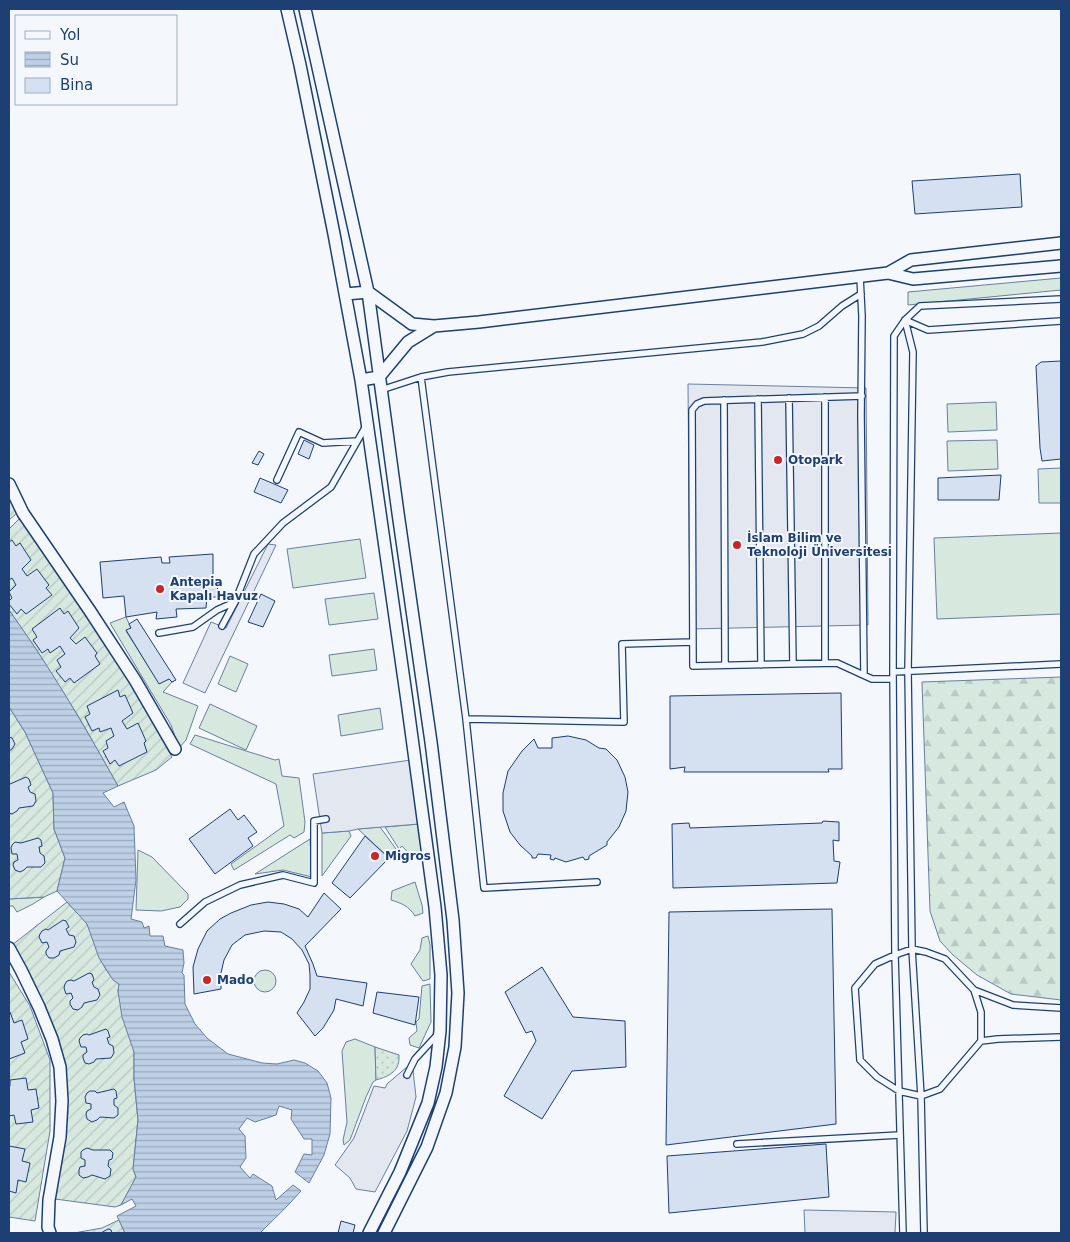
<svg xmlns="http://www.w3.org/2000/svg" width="1070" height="1242" font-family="'DejaVu Sans',sans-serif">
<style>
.grass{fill:#d7e8df;stroke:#687fa3}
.forest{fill:url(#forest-firs);stroke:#687fa3}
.park{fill:url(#park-dots);stroke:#687fa3}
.garden{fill:url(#garden-furrows);stroke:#687fa3}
.parking{fill:#e3e8f0;stroke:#687fa3}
.water{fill:url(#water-rules);stroke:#687fa3}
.building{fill:#d5e0f0;stroke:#1d3f73}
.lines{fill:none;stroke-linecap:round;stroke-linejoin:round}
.lane-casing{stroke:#1d3f73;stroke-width:8}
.street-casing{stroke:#1d3f73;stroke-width:14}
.lane{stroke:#f4f7fb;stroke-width:5.5}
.street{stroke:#f4f7fb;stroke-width:11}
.poi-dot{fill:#c62828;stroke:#f4f7fb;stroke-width:2}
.labels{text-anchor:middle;stroke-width:4;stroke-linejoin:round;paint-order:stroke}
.poi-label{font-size:12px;font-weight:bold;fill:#1d3f73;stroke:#f4f7fb;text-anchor:start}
</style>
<defs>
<pattern id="forest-firs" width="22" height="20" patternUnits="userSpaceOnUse" patternTransform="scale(1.25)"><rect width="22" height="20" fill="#d7e8df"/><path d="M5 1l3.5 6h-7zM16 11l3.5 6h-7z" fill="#b8c8c3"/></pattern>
<pattern id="park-dots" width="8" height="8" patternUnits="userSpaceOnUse" patternTransform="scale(1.25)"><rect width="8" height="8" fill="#d7e8df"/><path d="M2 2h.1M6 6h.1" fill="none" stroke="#b8c8c3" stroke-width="1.8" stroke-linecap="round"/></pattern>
<pattern id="garden-furrows" width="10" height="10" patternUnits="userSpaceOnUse" patternTransform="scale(1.25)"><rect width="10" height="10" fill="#d7e8df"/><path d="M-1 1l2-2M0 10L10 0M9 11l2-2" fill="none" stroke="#b8c8c3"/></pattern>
<pattern id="water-rules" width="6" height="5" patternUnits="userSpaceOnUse" patternTransform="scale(1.25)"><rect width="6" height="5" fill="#bed0e5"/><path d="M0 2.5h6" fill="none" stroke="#9aaabe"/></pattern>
</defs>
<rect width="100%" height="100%" fill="#f4f7fb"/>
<path class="grass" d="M1061 278V290L908 305V292Z
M996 402 997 430 948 432 947 404Z
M997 440 998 469 948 471 947 441Z
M1061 468V503H1039L1038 469Z
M1061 533V614L937 619 934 538Z
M360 539 366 578 293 588 287 549Z
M374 593 378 619 329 625 325 599Z
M126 617 131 628 126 631 159 683 169 679 172 682 163 692 198 706 186 740 179 748 171 725 110 623Z
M374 649 377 670 332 676 329 655Z
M230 656 248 664 236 692 218 684Z
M210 704 257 726 246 750 199 728Z
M380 708 383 729 341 736 338 715Z
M195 735 275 760 279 759 282 776 299 778 305 822 304 832 294 838 290 835 234 870 231 864 284 826 276 784 190 744Z
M419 824 422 854 412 857 402 846 399 849 385 827Z
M380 827 396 849 389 858 358 829Z
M349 831 351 836 322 876V833Z
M310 839 312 877 283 870 255 874Z
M138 850 152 857 188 894V899L180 907 161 911 136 910Z
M415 882 422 905 423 913 415 916C409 906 401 903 391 900L392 891Z
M44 897 33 904 17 912 13 906H9V899Z
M428 936 430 945V979L423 981 411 964 420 950 422 938Z
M254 981a11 11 0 1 1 22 0a11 11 0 1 1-22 0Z
M430 984 431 1022 419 1048 410 1045 409 1038 417 1031 416 1022 419 1019 422 986Z
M355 1039 375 1047 376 1080 373 1082 366 1097 350 1140 344 1145 343 1140 347 1122 342 1051 346 1042Z"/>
<path class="forest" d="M1061 677V1000L1011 994 977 975 953 955 940 941 930 911 922 682Z"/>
<path class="park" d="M375 1047 399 1055C400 1071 390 1076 376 1080Z"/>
<path class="garden" d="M9 496 17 513 9 520Z
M20 518 116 658 172 757 156 770 118 786 80 719 38 652 9 610V529Z
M9 707 25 732 53 793 54 829 65 858 57 891 44 897 9 899Z
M67 902C74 910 84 918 88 926 97 947 100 969 119 984L118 991 134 1052V1078L138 1120 133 1169 136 1177 121 1205 115 1207 55 1199 64 1140 68 1113 65 1089 12 945Z
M9 972 30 1006 50 1060V1131L35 1221 9 1217Z
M119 1220 125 1233H74L102 1228Z"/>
<path class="parking" d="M688 384 866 388 868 625 690 629Z
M268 544 276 545 205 693 183 683 211 622 226 628Z
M411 760 419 824 358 829 349 831 322 833 313 774Z
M407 1067 413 1070 416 1097 407 1131 375 1192 356 1189 350 1178 335 1165 354 1138 374 1086 385 1088 387 1084Z
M804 1210 896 1212 895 1233H805Z"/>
<path class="water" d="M9 610C50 667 84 725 118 786L103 793 114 807 124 802 134 826 136 880 131 919 142 922 144 928 149 926 150 936H163L165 946 183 950 184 963 182 973 184 975 185 1004 195 1024 207 1038 228 1054 262 1063 277 1064 294 1060 305 1063 318 1071 327 1083 331 1098 330 1134 324 1155 309 1183 295 1172 304 1154 312 1155V1139H304L291 1119 292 1110 279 1106 276 1115 255 1122 247 1118 239 1129 245 1136 246 1158 240 1167 250 1178 253 1174 272 1186 276 1200 293 1185 301 1191C288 1206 274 1219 260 1233H125L117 1216 136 1206 132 1199 121 1205 136 1177 133 1169 138 1120 134 1078V1052L122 1017 118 991 119 984 113 980 99 958 87 924 57 891 65 858 54 829 53 793 25 732 9 707Z"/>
<path class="building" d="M1020 174 1022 207 915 214 912 181Z
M1061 361V459L1042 461 1040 448 1036 366 1041 362Z
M304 440 314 445 309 459 298 454Z
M259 451 264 454 258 465 252 463Z
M1001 475 999 500H938V478Z
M260 478 288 490 281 503 254 492Z
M12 540 16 546 20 543 31 560 22 569 27 576 37 569 49 585 46 588 52 595 26 614 21 609 17 614 9 604V601L12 598 9 592 16 585 12 578 9 580V542Z
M213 554V582L218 581 217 597H207L206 608 176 609 177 617 156 619 157 612 126 617 124 596 103 598 100 562 161 557 162 563H170L169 557Z
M261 594 275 601 263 627 248 622Z
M60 608 64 614 68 611 79 628 70 638 76 644 85 637 97 653 95 656 100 664 74 683 70 678 65 682 56 671 61 667 57 660 65 654 60 646 50 653 48 649 42 653 33 640 37 637 32 629Z
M137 619 176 680 172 682 169 679 159 684 126 630 131 628 129 624Z
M118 690 120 697 125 695 133 713 122 721 127 729 138 723 146 741 144 743 147 752 119 766 115 760 110 764 103 751 108 748 106 741 114 736 111 728 100 732 99 728 92 731 85 717 90 714 87 706Z
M841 693 842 769H828L829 772H684L685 767 670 769V696Z
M568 736 586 740 599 748 606 749 617 760 625 777 628 792 626 811 619 827 607 842V845L589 856V859L585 860 583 857 566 862 555 858 554 860 550 859 551 855 538 854 536 858H532V856L520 845 510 832 503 811V793L508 771 522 751 534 739 538 748H552V738Z
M9 737 12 738 15 744 12 749 9 751Z
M26 777 29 779 31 785 28 787 30 792 35 794 36 801 33 806 19 808 17 811 12 814 9 813V784H10Z
M230 809 238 820 244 815 257 832 248 838 253 846 215 874 189 839Z
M823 821 839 822V841L833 840 834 861 840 862 837 883 673 888 672 824 689 823 690 828 822 823Z
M365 836 389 858 350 898 332 883Z
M38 838 41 840 42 846 39 847 40 853 44 856 45 863 41 867H27L24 870 20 872 15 870 13 865 14 862 18 860 17 854H12L11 848 12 845 15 842 21 843Z
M324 893 341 909 305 946 313 964 317 976 367 983 363 1006 336 999 334 1010 323 1028 315 1036 297 1013 304 1002 310 989V975L309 964 302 950 292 939 281 932 264 931 245 935 232 945 224 960 221 973V989L194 994 193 967 198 949 207 931 220 919 231 913 251 905 268 902 284 904 299 909 308 917Z
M832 909 836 1124 666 1145 669 912Z
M63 920 66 921 69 927 66 929 69 935 74 936 76 942 74 947 60 951 59 955 54 958H49L46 954V951L49 947 47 942 42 943 39 937 40 934 42 931 46 929 48 930Z
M542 967 573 1017 625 1021 626 1067 572 1071 542 1119 504 1096 536 1041 532 1031 526 1033 505 992Z
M89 973 92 974 94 980 92 982 94 987 98 989 100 995 97 1000 84 1003 82 1007 78 1010 73 1009 70 1004V1001L73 998 71 993 66 994 64 988 65 984 67 981 71 980 74 981Z
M377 992 419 997 415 1025 373 1013Z
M9 1012H10L14 1023 22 1020 28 1039 21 1042 25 1053 9 1059Z
M106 1029 108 1031 110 1037 107 1038 109 1044 113 1046 114 1053 111 1058 96 1059 94 1062 89 1064 85 1063 83 1058V1055L87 1052 86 1047H81L79 1041 80 1038 83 1035 87 1034 89 1035Z
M26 1078 28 1090 36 1089 39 1108 31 1110 33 1122 16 1124 14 1115 9 1116V1086H10V1080Z
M114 1089 116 1091 117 1098 114 1099V1105L118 1108V1115L114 1118 100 1117 97 1120 92 1122 87 1119 86 1114 87 1111 91 1109V1104L86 1103 85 1097 87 1093 90 1091H95L97 1093Z
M826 1144 829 1197 669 1213 667 1156Z
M9 1146 25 1149 22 1161 30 1163 26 1182 18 1180 16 1193 9 1191Z
M87 1148 93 1150H110L113 1153 112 1159 109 1160 108 1166 111 1169 110 1176 105 1179 92 1175 88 1177 83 1178 79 1175V1170L80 1167 85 1166V1160L81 1158V1152L83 1150Z
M341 1221 355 1225 353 1233H338Z
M108 1229 111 1230 112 1233H101Z"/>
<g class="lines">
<g class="lane-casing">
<path id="lane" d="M860 277 862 316 861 415 864 675
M905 320 913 352 908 671 912 949 921 1096 924 1233
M905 320 928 330 1061 321
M421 377 466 719 484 888 597 882
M381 390 421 377 448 372 762 342 803 334 819 326 842 306 861 294
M862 396 704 401 697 404 692 410 693 666 837 663 872 679H893
M789 398 793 664
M758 399 761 665
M724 400 725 665
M277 480 299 432 323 443 357 441
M222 626 235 602
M159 633 193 627 217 610 235 602 254 554 283 523 331 487 366 426
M825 663V397
M893 672 1061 664
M466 719 624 722 622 644 693 642
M180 924 205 902 240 885 283 875 314 883V821L326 819
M912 949 926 952 945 959 974 990 981 1012V1041L940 1089 921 1096 899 1091 877 1077 860 1060 855 988 875 964 895 955Z
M974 990 1013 1005 1061 1008
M981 1041 998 1039 1061 1037
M407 1075 415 1059 439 1033
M737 1144 900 1135
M903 1233 895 955 893 672 894 336 905 320 920 306 1061 299"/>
</g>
<g class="street-casing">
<path id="street" d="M287 9 300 65 334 234 361 380 407 701 435 907 441 975 440 1031 436 1067 428 1103 400 1172 369 1233
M305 9 368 292 398 513 431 742 453 920 458 993 455 1047 446 1093 427 1147 384 1233
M888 273 911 260 1061 243
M346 294 368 292 412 324 434 326 479 322 888 273 913 279 1061 266
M361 380 379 377 408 342 434 326
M9 484 23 513 90 611 135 680 175 749
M9 948 21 970 39 1007 52 1039 60 1067 62 1101 60 1137 49 1200 48 1227 50 1233"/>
</g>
<use href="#lane" class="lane"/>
<use href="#street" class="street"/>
</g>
<g class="poi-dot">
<circle cx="778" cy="460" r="5"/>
<circle cx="737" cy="545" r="5"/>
<circle cx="160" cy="589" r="5"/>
<circle cx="375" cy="856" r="5"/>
<circle cx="207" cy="980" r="5"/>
</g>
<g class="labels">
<g class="poi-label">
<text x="788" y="464">Otopark</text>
<text x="747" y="542">İslam Bilim ve<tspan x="747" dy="14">Teknoloji Üniversitesi</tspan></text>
<text x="170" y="586">Antepia<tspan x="170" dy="14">Kapalı Havuz</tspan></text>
<text x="385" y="860">Migros</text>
<text x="217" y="984">Mado</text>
</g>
</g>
<rect width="1070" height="1242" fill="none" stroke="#1d3f73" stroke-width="20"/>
<rect x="15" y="15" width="162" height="90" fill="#f4f7fb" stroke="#9eadc5"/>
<rect x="25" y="31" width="25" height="8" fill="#f4f7fb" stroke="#9eadc5"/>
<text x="60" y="40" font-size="15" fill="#1d3f73">Yol</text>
<rect x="25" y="52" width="25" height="15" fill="url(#water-rules)" stroke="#9eadc5"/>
<text x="60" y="65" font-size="15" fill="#1d3f73">Su</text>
<rect x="25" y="78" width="25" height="15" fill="#d5e0f0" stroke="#9eadc5"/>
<text x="60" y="90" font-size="15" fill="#1d3f73">Bina</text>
</svg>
